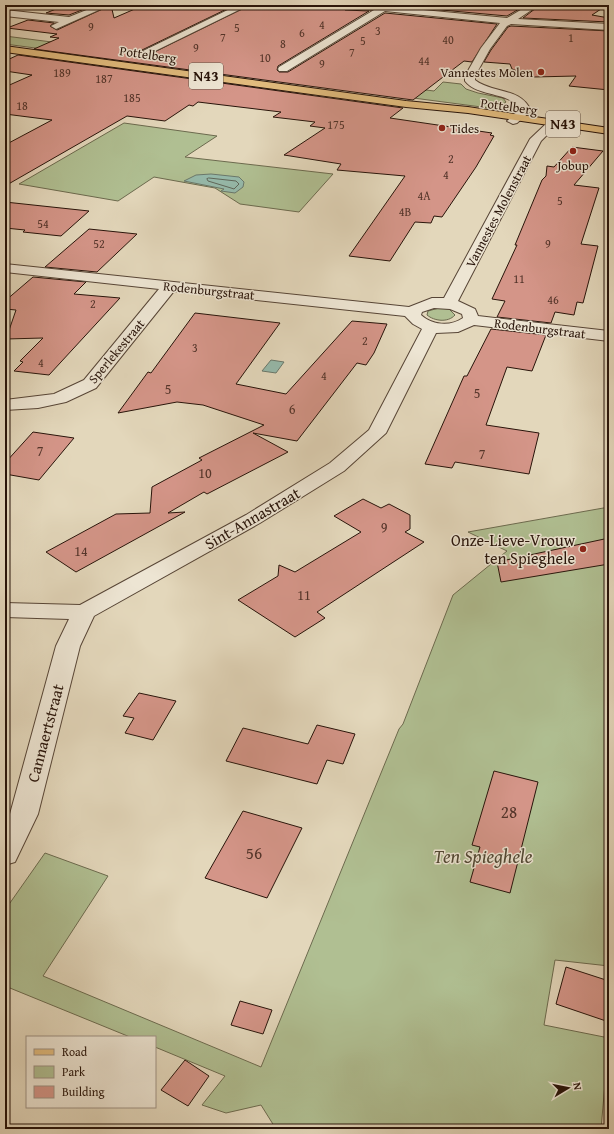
<svg xmlns="http://www.w3.org/2000/svg" width="614" height="1134" font-family="'Gentium Book Plus',serif">
<style>
.green{fill:#b0bf92;stroke:#6c6a4e}
.water{fill:#96baab;stroke:#6a786b}
.lines{fill:none;stroke-linecap:round;stroke-linejoin:round}
.shore{stroke:#5f675a;stroke-width:1}
.building{fill:#d49588;stroke:#28140a}
.minor-casing{stroke:#574536;stroke-width:2}
.primary-casing{stroke:#28140a;stroke-width:2}
.minor{fill:#ede5d3;fill-rule:evenodd}
.primary{fill:#e2bc7e;fill-rule:evenodd}
.poi-dot{fill:#8f2418;stroke:#ede5d3;stroke-width:1.5}
.labels{text-anchor:middle;stroke-width:3;stroke-linejoin:round;paint-order:stroke}
.far-number-label{font-size:12px;fill:#53342a}
.far-street-label{font-size:13px;fill:#28140a;stroke:#ede5d3}
.far-poi-label{font-size:13px;fill:#28140a;stroke:#ede5d3;text-anchor:end}
.number-label{font-size:14px;fill:#53342a}
.shield{fill:#ede5d3;stroke:#635346;stroke-width:1}
.shield-label{font-size:15px;font-weight:bold;fill:#28140a}
.street-label{font-size:16px;fill:#28140a;stroke:#ede5d3}
.poi-label{font-size:16px;fill:#28140a;stroke:#ede5d3;text-anchor:end}
.near-number-label{font-size:17px;fill:#53342a}
.near-park-label{font-size:19px;font-style:italic;fill:#514733;stroke:#ede5d3}
</style>
<rect width="100%" height="100%" fill="#e3d7bb"/>
<filter id="stains"><feTurbulence type="fractalNoise" baseFrequency=".005" numOctaves="4"/><feColorMatrix values="0 0 0 0 .2 0 0 0 0 .09 0 0 0 0 .02 0 0 0 .5 -.17"/></filter>
<radialGradient id="worn" r=".72"><stop offset=".6" stop-color="#630" stop-opacity="0"/><stop offset="1" stop-color="#630" stop-opacity=".3"/></radialGradient>
<path class="green" d="M5 36 434 91 443 82 461 84 466 89 478 93 503 98 506 102 499 107 489 108 5 44Z
M124 123 217 136 185 157 333 174 299 212 240 204 215 188 154 177 118 201 19 184Z
M439 308 449 309 455 315C448 323 434 321 427 315L428 311Z
M609 507V966L555 960 544 1025 609 1038 601 1129H276L261 1105 226 1113 202 1105 225 1076 155 1047V1037H130L5 986V910L45 853 108 876 43 976 261 1067 399 729 403 724 453 595 507 551 468 532Z"/>
<path class="water" d="M211 174 239 177 244 182 243 187 235 193 221 191 224 189 184 181 196 175Z
M271 360 284 362 276 373 262 371Z"/>
<g class="lines">
<path class="shore" d="M209 178 236 181 239 184 234 189 231 188 208 181 207 179Z"/>
</g>
<path class="building" d="M66 5H95L69 15 46 13Z
M111 5 114 18 144 5H235L142 50 148 55 250 5H340L345 10 369 11 278 66 277 70 279 72H288L385 13 497 24 472 62 464 61 413 100 34 49 59 38 50 37 57 34 7 28 28 20 54 23 50 26 57 30Z
M387 5H526L507 16Z
M540 5H607L592 15 609 18V22L523 18Z
M511 26 609 31V90L569 86 576 76 534 77 512 69 510 64 484 62 491 50 508 27Z
M18 55 403 108 390 118 492 133 490 135 494 136 476 167 442 217 434 216 431 223 415 222 390 261 349 256 405 176 337 170 341 164 284 155 325 128 310 126 315 122 273 117 281 112 198 102 193 106 189 105 165 121 127 116 5 186V145L52 120 5 114V87L32 75 5 71V61Z
M572 147 603 151 574 185 599 188 581 244 598 246 583 303 577 302 574 315 555 312 551 323 497 317 505 301 492 299 517 245H515L542 180 546 176 547 166 554 167Z
M5 202 89 211 61 236 23 232 25 230 5 228Z
M89 229 137 234 97 272 45 267Z
M33 277 86 282 74 294 120 298 49 375 14 371 23 362 20 361 43 338 6 339 16 310 5 309V301Z
M195 313 280 323 236 384 286 394 352 321 387 324 374 353 366 365 357 363 297 441 253 433 288 452 207 494 204 492 168 513 185 512 76 572 46 552 116 514 150 513 152 487 202 460 199 458 264 425 203 405 177 402 118 413 148 372 151 373Z
M491 329 546 335 532 371 507 367 486 425 539 433 529 474 455 462 452 468 425 464 464 376H467Z
M33 432 74 438 39 480 5 474V463Z
M363 499 381 508 389 504 410 515V529L405 532 424 542 317 612 325 618 295 637 238 600 278 576 279 565 295 572 361 532 334 516Z
M609 538V564L501 582 497 562Z
M139 693 176 701 153 740 125 733 134 718 123 716Z
M317 725 355 734 343 764 327 760 317 784 226 761 243 728 308 744Z
M494 771 538 782 510 893 470 882 480 847 472 845Z
M243 811 302 828 267 898 205 878Z
M566 967 609 981V1022L556 1004Z
M240 1001 272 1010 263 1034 231 1025Z
M185 1060 209 1076 188 1106 161 1090Z"/>
<g class="lines">
<g class="minor-casing">
<path id="minor" d="M99 5H110L56 29 51 26 59 22 5 16V10L69 17Z
M238 5H249L151 53 148 54 143 51Z
M341 5H371L507 18 529 5H539L518 19 609 24V30L511 24 507 26 490 49 475 76V80C493 94 521 87 531 111L517 123 513 124 507 121 519 110C512 91 478 98 465 81V76L481 48 500 23 385 11 287 71H279L278 69 279 67 374 10 345 8Z
M553 120 559 123 541 141 458 301 475 309 478 316 609 331V341L474 325 458 332 436 333 386 433 344 471 260 523 94 616 80 646 38 814 15 862 5 865V824L10 814 56 646 69 619 5 617V603L80 605 246 515 330 463 369 430 422 329 413 324 405 316 174 291 96 388 66 402 38 408 5 410V400L54 394 84 380 159 289 5 272V264L409 307 432 298H444L530 139 549 121ZM434 308 450 309 462 314 463 318C450 327 432 325 421 315L422 312Z"/>
</g>
<g class="primary-casing">
<path id="primary" d="M5 46 406 101 468 107 609 128V134L468 113 406 107 5 52Z"/>
</g>
<use href="#minor" class="minor"/>
<use href="#primary" class="primary"/>
</g>
<g class="poi-dot">
<circle cx="541" cy="72" r="4"/>
<circle cx="442" cy="128" r="4"/>
<circle cx="573" cy="151" r="4"/>
<circle cx="583" cy="549" r="4"/>
</g>
<g class="labels">
<g class="far-number-label">
<text x="322" y="29">4</text>
<text x="91" y="31">9</text>
<text x="237" y="32">5</text>
<text x="378" y="35">3</text>
<text x="302" y="37">6</text>
<text x="223" y="42">7</text>
<text x="571" y="42">1</text>
<text x="448" y="44">40</text>
<text x="363" y="45">5</text>
<text x="283" y="48">8</text>
<text x="196" y="52">9</text>
<text x="352" y="57">7</text>
<text x="265" y="62">10</text>
<text x="424" y="65">44</text>
<text x="322" y="68">9</text>
<text x="62" y="77">189</text>
<text x="104" y="83">187</text>
<text x="132" y="102">185</text>
<text x="22" y="110">18</text>
<text x="336" y="129">175</text>
<text x="451" y="163">2</text>
<text x="446" y="179">4</text>
<text x="424" y="200">4A</text>
<text x="560" y="205">5</text>
<text x="405" y="216">4B</text>
<text x="43" y="228">54</text>
<text x="99" y="248">52</text>
<text x="548" y="248">9</text>
<text x="519" y="283">11</text>
<text x="553" y="304">46</text>
<text x="93" y="308">2</text>
<text x="365" y="345">2</text>
<text x="195" y="352">3</text>
<text x="41" y="367">4</text>
<text x="324" y="380">4</text>
</g>
<g class="far-street-label">
<text transform="translate(148 54) rotate(8)" y="5">Pottelberg</text>
<text transform="translate(509 106) rotate(8)" y="5">Pottelberg</text>
<text transform="translate(498 211) rotate(-62)" y="5">Vannestes Molenstraat</text>
<text transform="translate(209 290) rotate(6)" y="5">Rodenburgstraat</text>
<text transform="translate(540 328) rotate(7)" y="5">Rodenburgstraat</text>
<text transform="translate(116 351) rotate(-50)" y="5">Sperlekestraat</text>
</g>
<g class="far-poi-label">
<text x="533" y="77">Vannestes Molen</text>
<text x="450" y="133" text-anchor="start">Tides</text>
<text x="573" y="170" text-anchor="middle">Jobup</text>
</g>
<g class="number-label">
<text x="168" y="394">5</text>
<text x="477" y="398">5</text>
<text x="292" y="414">6</text>
<text x="40" y="456">7</text>
<text x="482" y="459">7</text>
<text x="205" y="478">10</text>
<text x="384" y="532">9</text>
<text x="81" y="556">14</text>
<text x="304" y="600">11</text>
</g>
<g class="shield">
<rect x="189" y="63" width="34" height="26" rx="3"/>
<rect x="546" y="111" width="34" height="26" rx="3"/>
</g>
<g class="shield-label">
<text x="206" y="81">N43</text>
<text x="563" y="129">N43</text>
</g>
<g class="street-label">
<text transform="translate(252 518) rotate(-30)" y="6">Sint-Annastraat</text>
<text transform="translate(45 733) rotate(-75)" y="6">Cannaertstraat</text>
</g>
<g class="poi-label">
<text x="575" y="546">Onze-Lieve-Vrouw<tspan x="575" dy="18">ten Spieghele</tspan></text>
</g>
<g class="near-number-label">
<text x="509" y="818">28</text>
<text x="254" y="859">56</text>
</g>
<g class="near-park-label">
<text x="483" y="863">Ten Spieghele</text>
</g>
</g>
<rect width="614" height="1134" fill="none" stroke="#e3d7bb" stroke-width="20"/>
<rect x="6" y="6" width="602" height="1122" fill="none" stroke="#28140a" stroke-width="2"/>
<rect x="10" y="10" width="594" height="1114" fill="none" stroke="#28140a"/>
<rect x="26" y="1036" width="130" height="72" fill="#ede5d3" stroke="#9e9183"/>
<rect x="34" y="1049" width="20" height="6" fill="#e2bc7e" stroke="#9e9183"/>
<text x="62" y="1056" font-size="12" fill="#28140a">Road</text>
<rect x="34" y="1066" width="20" height="12" fill="#b0bf92" stroke="#9e9183"/>
<text x="62" y="1076" font-size="12" fill="#28140a">Park</text>
<rect x="34" y="1086" width="20" height="12" fill="#d49588" stroke="#9e9183"/>
<text x="62" y="1096" font-size="12" fill="#28140a">Building</text>
<g transform="translate(568 1088) rotate(80)" stroke="#ede5d3" stroke-width="3" paint-order="stroke">
<path d="M0-3L7 15L0 10L-7 15Z" fill="#28140a"/>
<text y="-6" font-size="11" font-weight="bold" text-anchor="middle" fill="#28140a">N</text>
</g>
<rect width="100%" height="100%" filter="url(#stains)"/>
<rect width="100%" height="100%" fill="url(#worn)"/>
</svg>
